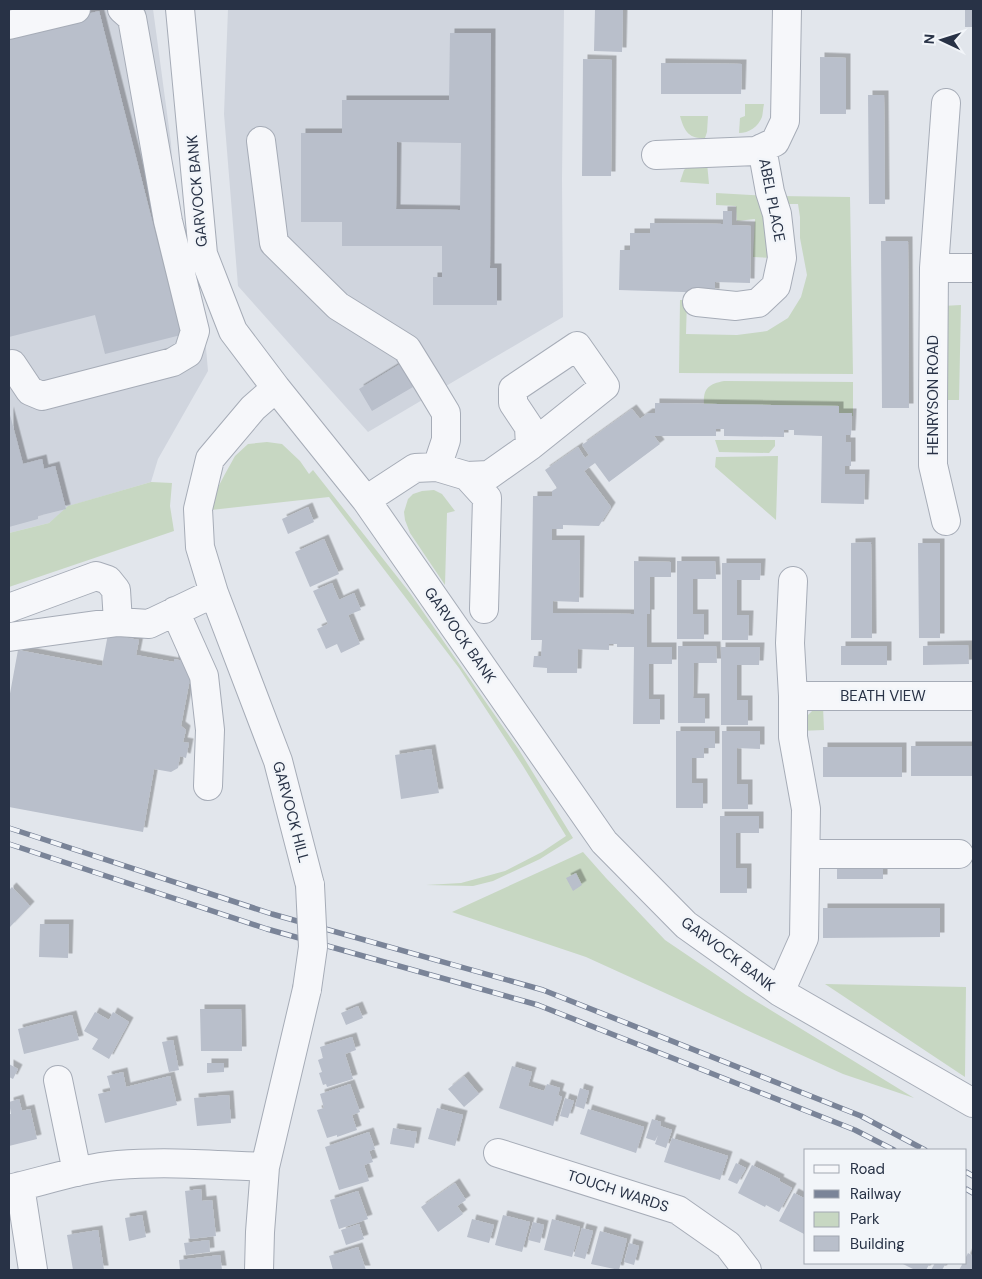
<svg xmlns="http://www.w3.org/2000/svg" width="982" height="1279" font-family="'DM Sans',sans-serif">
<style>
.built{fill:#d0d5de}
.green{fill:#c7d7c2}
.building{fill:#b9bfcb;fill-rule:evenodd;filter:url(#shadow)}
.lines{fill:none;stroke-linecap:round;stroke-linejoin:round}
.minor-casing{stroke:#a6acb7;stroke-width:30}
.minor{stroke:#f6f7fa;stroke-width:28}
.rail-casing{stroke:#7a8498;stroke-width:5.5}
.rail{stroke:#f2f5f9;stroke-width:4;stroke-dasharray:11;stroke-linecap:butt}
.minor-bridge-casing{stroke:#a6acb7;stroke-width:30;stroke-linecap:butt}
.minor-bridge{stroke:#f6f7fa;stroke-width:28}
.labels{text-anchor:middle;stroke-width:5;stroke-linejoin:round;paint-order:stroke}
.street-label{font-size:15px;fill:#283246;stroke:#f2f5f9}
</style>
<defs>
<filter id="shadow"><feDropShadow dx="4.5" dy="-4.5" stdDeviation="0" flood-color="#0004"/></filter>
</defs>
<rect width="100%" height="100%" fill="#e2e6ec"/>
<path class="built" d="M9 9H153L171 143 175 213 183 271 206 348 208 371 158 459 151 482 69 506 49 523 9 533Z
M228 9H564L562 179 563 317 368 432 238 286 224 114Z"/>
<path class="green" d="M745 104H764C763 108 763 113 762 117 758 127 749 133 739 133L740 118 745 116Z
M680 116H708L707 132 705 138C688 139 684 130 680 116Z
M691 163H707L709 184 680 182 684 170Z
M716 193 767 196 774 258 753 257 755 219 737 221 736 206 716 205Z
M778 196 850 197 853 374 679 373 680 300H687L686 334 737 335 767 331 788 318 801 297 807 275 800 238V217L798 204H783Z
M961 305 959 400H943L942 306Z
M724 381 853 382V416H833L704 405C703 389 708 384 724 381Z
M715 440H775V446L769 453 719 452Z
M267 442 282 444 300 461 309 474 313 470 410 593 519 750 573 838 540 859 493 881 473 886 426 885 461 883 505 871 542 852 566 836 523 766 459 668 329 497 211 510 215 493 225 474 235 456 248 444Z
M778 456 776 520 715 467 716 457Z
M151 482 172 483 170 506 174 531 9 587V533L49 523 68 506Z
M434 490 442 494 455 511 447 513 445 585 410 533 405 520 404 512 408 499 413 494 422 491Z
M823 706 824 730 799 731 807 716 814 709Z
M583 852 606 878 665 940 746 995 914 1098 843 1074 586 957 452 912Z
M825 984 966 987 965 1077Z"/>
<path class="building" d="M595 9H623L622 52 594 51Z
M965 9H973V27H965Z
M99 11 181 335 105 354 95 315 9 337V34Z
M450 33H491L490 268H497V305H433V277H442V246H342V222H301V133H342V100H449ZM397 142 461 143 460 210 396 209Z
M820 57 846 58V114H820Z
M583 59 612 60 611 176H582Z
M661 63 742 64 741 94H661Z
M868 95H884L885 204H869Z
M723 211H732V225L751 226 750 283 715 282V293L619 290 620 250H630V233H650V223L723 224Z
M881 241H908L909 408H882Z
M400 364 413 387 372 411 359 389Z
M655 403 839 406V413H852L851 435H846V442H851V466H845V474H865L864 504 821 503 822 436 794 435V430H784V437L724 436V429H716V436H654L660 444 609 482 595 463 584 471 611 507 599 526 563 525V529H552V540H580L579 602 553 601V613L634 614V561L671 562V577H650V614H647V647H672V664H649V699H660V724H633L634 647H617V644H609V650L578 649 577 673H547V668L533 667 534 656H541L542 640H531L533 496H552V491L557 488 545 470 578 447 585 458 589 455 582 445 632 409 640 419 648 413H655Z
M9 411 23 464 42 459 44 469 55 466 66 509 38 516V519L9 527Z
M308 507 314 522 288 534 282 519Z
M324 539 339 574 310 587 295 552Z
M871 542 872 638H851V543Z
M918 543H940V638H919Z
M677 561H715L716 579H693V614H704V639H677Z
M722 563H761L760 580H737V615H749L748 640H722Z
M332 583 339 600 354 593 361 610 348 615 360 644 341 653 337 644 326 649 317 629 328 624 313 591Z
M108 634 139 640 136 655 174 662V659L193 663 181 726 186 730 183 742 189 743 186 758 180 756 178 768 171 772 154 769 143 832 9 807V699L18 650 102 666Z
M968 645 969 664 923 665V646Z
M678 646H716L717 663H694L693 698H705V723H678Z
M841 646H887V665H841Z
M721 647H760L759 665H737V700H748V725H721Z
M676 731H715V748H704V758H692V783H703V808H676Z
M722 731H760V749L737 748V784H748V809H722Z
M911 746H973V776H911Z
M823 747H902V777H823Z
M431 749 439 793 401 799 395 755Z
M720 816H759V833H736V868H747V893H720Z
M837 862H883V879H837Z
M576 873 582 885 573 891 566 878Z
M12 887 30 906 10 927 9 925V890Z
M823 908H940V937L823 938Z
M40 924H69L68 958 39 957Z
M358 1006 363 1018 346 1025 341 1013Z
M200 1009H241L242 1051H201Z
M95 1012 109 1020 113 1012 129 1022 109 1059 92 1049 98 1039 84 1031Z
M72 1015 79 1040 24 1054 18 1029Z
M352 1037 356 1050 345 1054 353 1079 327 1087 326 1084 323 1085 319 1073 322 1072 318 1060 323 1058 320 1047Z
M173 1040 179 1070 169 1072 162 1042Z
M207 1063H224V1072L207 1073Z
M9 1064 18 1069 13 1079 9 1077Z
M512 1066 532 1072 528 1086 544 1091 547 1084 560 1088 558 1095 562 1097 553 1126 499 1108Z
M123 1072 126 1087 170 1076 177 1105 105 1123 98 1094 111 1091 107 1076Z
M464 1076 479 1094 464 1107 448 1089Z
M350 1084 360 1112 352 1115 357 1130 337 1137V1135L327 1138 317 1110 324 1108 320 1094Z
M580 1088 589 1091 584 1109 575 1106Z
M229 1095 231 1123 197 1126 194 1098Z
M565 1098 574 1101 568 1118 560 1116Z
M19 1099 22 1111 30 1109 37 1139 9 1146V1114H11L9 1102Z
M437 1108 463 1115 455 1146 428 1139Z
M588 1109 644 1127 636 1153 580 1134Z
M652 1119 661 1122 660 1126 672 1130 666 1148 655 1144 658 1135 655 1141 646 1138Z
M393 1128 417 1132 414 1148 390 1144Z
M369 1132 375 1149 369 1151 373 1162 364 1165 369 1181 339 1190 325 1147Z
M672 1138 728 1156 720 1180 664 1162Z
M736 1163 746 1168 737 1184 728 1180Z
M752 1165 780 1179 779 1181 792 1188 779 1212 766 1205 765 1207 738 1193Z
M455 1183 466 1200 457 1206 463 1214 438 1232 421 1207Z
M201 1189 202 1201 212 1200 216 1236 190 1239 185 1191Z
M358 1191 368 1219 339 1229 330 1200Z
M794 1193 806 1199V1235L779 1221Z
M142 1215 146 1237 129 1241 125 1218Z
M503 1215 530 1222 522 1252 495 1245Z
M472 1219 494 1225 489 1243 467 1237Z
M552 1219 580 1227 572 1257 544 1250Z
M533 1222 544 1225 540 1243 528 1240Z
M359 1224 364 1239 346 1245 341 1230Z
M582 1228 593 1231 585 1259 574 1256Z
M98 1230 104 1270H73L67 1235Z
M600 1231 627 1239 619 1270 591 1264Z
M209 1240 210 1252 186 1255 184 1243Z
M629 1243 639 1246 634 1265 624 1262Z
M358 1247 366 1270H333L329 1256Z
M968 1253 973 1256V1270H959L963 1263H966V1257Z
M220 1255 222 1270H180L179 1260Z
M901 1263H930L926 1270H915Z
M935 1263H946L942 1270H931Z"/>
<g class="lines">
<g class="minor-casing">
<path id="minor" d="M180 9 203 254 233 331 276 388 366 500 604 842 686 925 780 992 973 1103
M9 25 76 9
M261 141 274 243 338 306 407 349 428 383 446 413V440L437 467
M656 155 756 151 775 142 785 121 787 9
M934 268H973
M697 302 736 306 758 303 776 286 782 258 777 214 770 192 762 148
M9 365 12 364 30 391 42 396 173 362 188 353 195 331 168 221 132 18 122 9
M276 388 253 408 210 459 198 509 200 547 214 593 278 761 310 885
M467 476 489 475 530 446 605 386 577 346 513 389V403L529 427 530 446
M366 500 415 468 437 467 467 476 487 498 484 609
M946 521 933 465V402L934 268 946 103
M9 608 96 576 108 580 116 590 118 622
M175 611 204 676 210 730 208 786
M9 637 118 622 149 624 214 593
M793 696H973
M806 854H959
M780 992 804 938 806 809 793 737V696L790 643 793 581
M58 1080 77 1172
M498 1153 678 1210 728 1245 747 1270
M20 1186 33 1270
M9 1189C44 1181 82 1168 118 1165 167 1161 216 1165 265 1167
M259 1270 260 1232 265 1167 307 989"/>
</g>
<use href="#minor" class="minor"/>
<g class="rail-casing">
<path id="rail" d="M9 828 272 914 543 990 861 1116 925 1150
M9 844 267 929 538 1005 855 1130 894 1150
M966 1172 973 1176
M966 1189 973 1193"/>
</g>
<use href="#rail" class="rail"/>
<g class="minor-bridge-casing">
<path id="minor-bridge" d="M307 989 313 947 310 885"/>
</g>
<use href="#minor-bridge" class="minor-bridge"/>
</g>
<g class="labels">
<g class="street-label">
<text transform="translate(197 191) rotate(-95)" y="5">GARVOCK BANK</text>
<text transform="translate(772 200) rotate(79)" y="5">ABEL PLACE</text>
<text transform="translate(933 395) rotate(-90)" y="5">HENRYSON ROAD</text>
<text transform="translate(460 635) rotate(55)" y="5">GARVOCK BANK</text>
<text x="883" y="701">BEATH VIEW</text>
<text transform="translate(291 812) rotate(75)" y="5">GARVOCK HILL</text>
<text transform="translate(728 954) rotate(37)" y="5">GARVOCK BANK</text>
<text transform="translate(618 1191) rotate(18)" y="5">TOUCH WARDS</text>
</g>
</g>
<rect width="982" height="1279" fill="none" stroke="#283246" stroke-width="20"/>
<rect x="804" y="1149" width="162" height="115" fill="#f2f5f9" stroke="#a1a7b1"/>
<rect x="814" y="1165" width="25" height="8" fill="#f6f7fa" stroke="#a1a7b1"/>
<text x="850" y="1174" font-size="15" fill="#283246">Road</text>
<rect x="814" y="1190" width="25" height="8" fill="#7a8498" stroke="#a1a7b1"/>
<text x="850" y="1199" font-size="15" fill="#283246">Railway</text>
<rect x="814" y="1212" width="25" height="15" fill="#c7d7c2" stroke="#a1a7b1"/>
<text x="850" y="1224" font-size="15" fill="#283246">Park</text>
<rect x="814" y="1236" width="25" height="15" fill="#b9bfcb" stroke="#a1a7b1"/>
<text x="850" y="1249" font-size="15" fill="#283246">Building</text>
<g transform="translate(942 40) rotate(274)" stroke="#f2f5f9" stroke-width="4" paint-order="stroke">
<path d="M0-4L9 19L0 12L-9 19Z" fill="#283246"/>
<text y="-8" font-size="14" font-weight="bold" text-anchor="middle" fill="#283246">N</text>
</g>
</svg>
